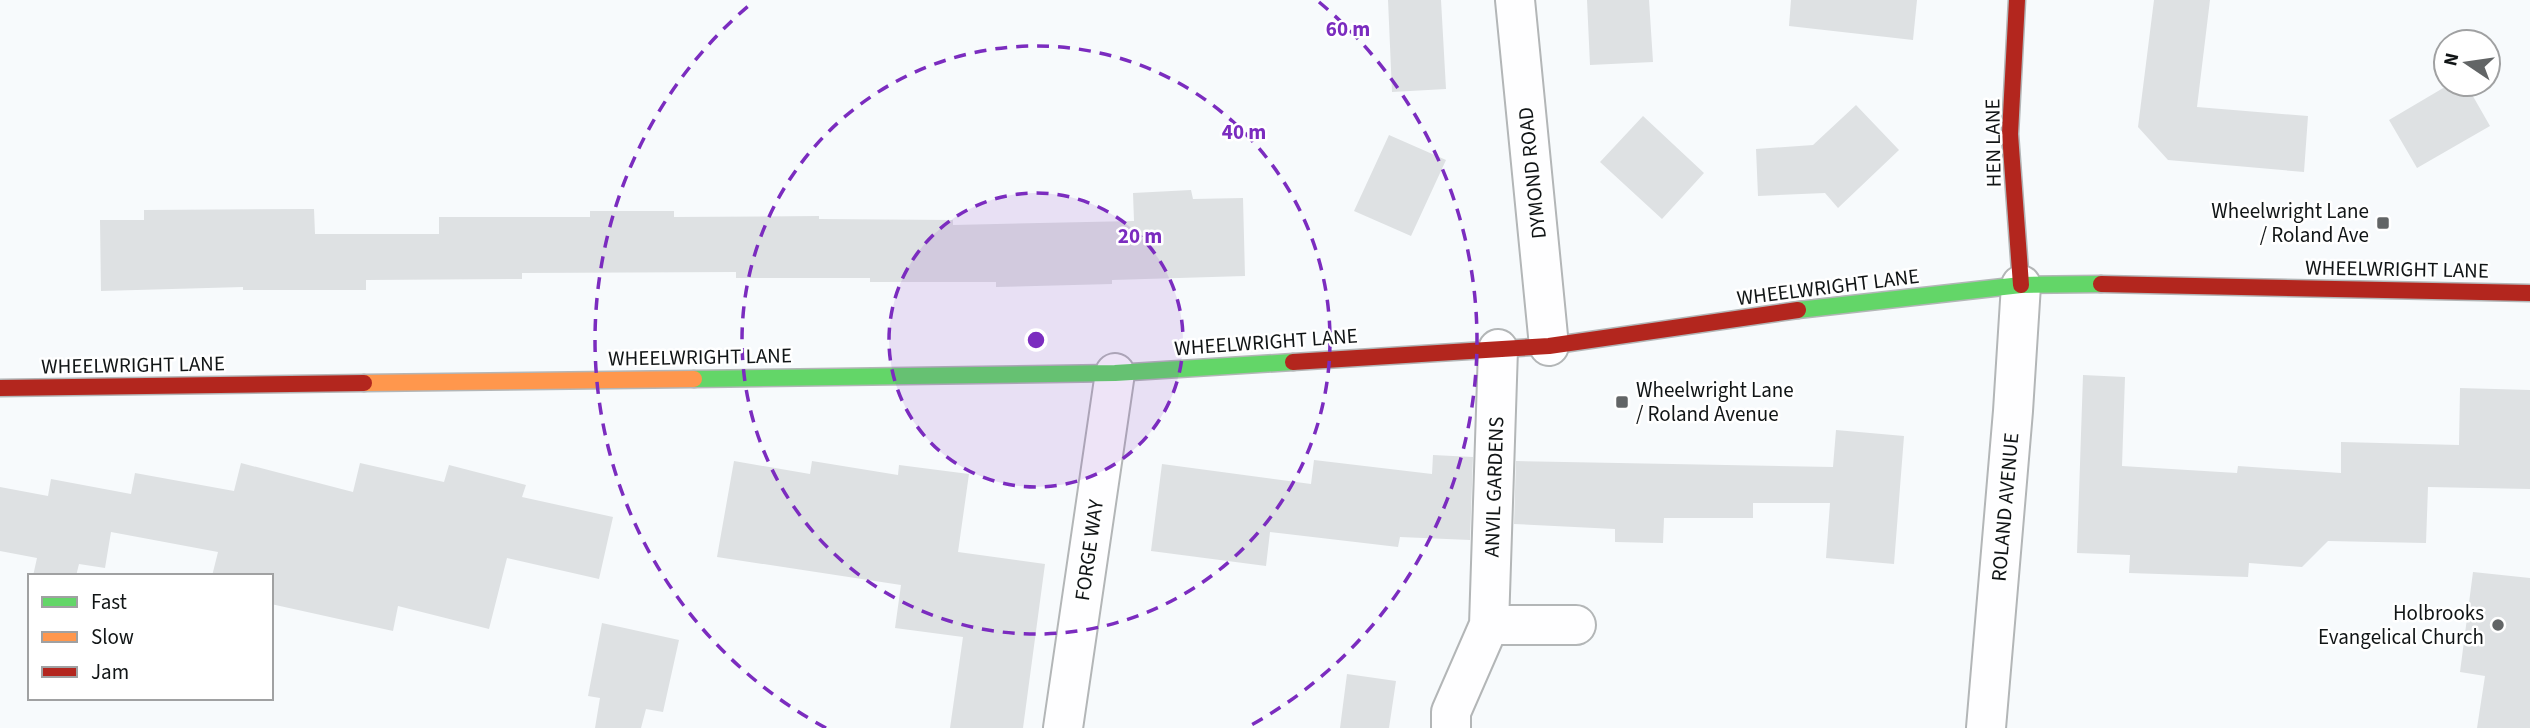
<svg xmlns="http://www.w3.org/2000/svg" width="2530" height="728" font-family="'Source Sans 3',sans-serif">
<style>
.building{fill:#dee1e3}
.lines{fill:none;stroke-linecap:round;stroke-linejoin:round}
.street-casing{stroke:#b3b6b7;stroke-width:42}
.fast-casing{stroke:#b3b6b7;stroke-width:19}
.slow-casing{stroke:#b3b6b7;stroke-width:19}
.jam-casing{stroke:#b3b6b7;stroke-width:19}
.street{stroke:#fefeff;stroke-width:38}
.fast{stroke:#63d668;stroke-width:16}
.slow{stroke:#ff974d;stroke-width:16}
.jam{stroke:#b3261e;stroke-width:16}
.ring{fill:none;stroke:#7b2cbf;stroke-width:3.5;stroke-dasharray:12 9}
.poi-dot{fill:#626566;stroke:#fff;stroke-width:2.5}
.labels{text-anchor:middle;stroke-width:5;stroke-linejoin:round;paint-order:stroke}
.street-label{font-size:21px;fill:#111516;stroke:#fff}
.poi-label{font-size:21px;fill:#111516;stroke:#fff;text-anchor:end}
.centre{fill:#7b2cbf;stroke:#fff;stroke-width:3.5}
.ring-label{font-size:21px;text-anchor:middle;font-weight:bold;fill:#7b2cbf;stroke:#fff;stroke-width:5;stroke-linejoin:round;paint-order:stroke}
</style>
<rect width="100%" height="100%" fill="#f7fafc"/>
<path class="building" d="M1388 0H1441L1446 89 1392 92Z
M1587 0H1649L1653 62 1590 65Z
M1791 0H1917L1913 40 1789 26Z
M2154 0H2210L2197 107 2308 116 2304 172 2168 160 2138 127Z
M2450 84H2466L2490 126 2417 168 2389 120Z
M1856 105 1899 150 1838 208 1825 193 1758 196 1756 149 1813 145Z
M1643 116 1704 173 1662 219 1600 162Z
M1389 135 1446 160 1411 236 1354 211Z
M1191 190 1193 199 1243 198 1245 276 1112 280V284L996 287V282H870V278H736V272L522 273V279L366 280V290H243V287L101 291 100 220H144V210L314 209 315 234H439V217H590V211H674V217L819 216V219L953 220V225L1134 221 1133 193Z
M2083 375 2125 377 2122 466 2237 473 2238 466 2341 473V442L2459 445 2460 388 2530 390V489L2428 487 2426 543 2328 541 2302 567 2249 563 2248 577 2129 573 2130 555 2077 553Z
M1836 430 1904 436 1894 564 1826 558 1830 503H1753V518H1664L1663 543 1615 542V529L1514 524 1516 461 1833 467Z
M1433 455 1473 457 1470 540 1400 537 1398 547 1270 532 1266 566 1151 551 1162 464 1311 484 1314 460 1432 474Z
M734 461 810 474 812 461 898 475 899 465 969 474 958 552 1045 564 1023 728H950L963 637 895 628 901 585 717 557Z
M241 463 353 492 360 463 444 482 449 465 526 485 522 497 613 517 599 579 507 558 489 629 398 606 393 631 271 604V576H212L218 552 111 532 105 568 79 564 76 576H33L37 558 0 551V487L48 496 51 479 131 494 135 473 234 491Z
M2473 572 2530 578V728H2477L2485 676 2460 672Z
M602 623 679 640 663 712 646 709 641 728H595L600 698 588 696Z
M1347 674 1396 681 1389 728H1340Z"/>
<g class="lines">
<g class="street-casing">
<path id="street" d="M1515 0 1549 346
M1489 625H1576
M1063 728 1115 373
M1451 728V712L1489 625 1498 349
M1986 728 2013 411 2021 285"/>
</g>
<g class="fast-casing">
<path id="fast" d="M1798 310 2021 285 2101 284
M694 379 1115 373 1293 362"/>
</g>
<g class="slow-casing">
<path id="slow" d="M364 383 694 379"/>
</g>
<g class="jam-casing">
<path id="jam" d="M2017 0 2010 134 2021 285
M2101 284 2530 293
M1293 362 1549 346 1798 310
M0 388 364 383"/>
</g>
<use href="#street" class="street"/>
<use href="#fast" class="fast"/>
<use href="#slow" class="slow"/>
<use href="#jam" class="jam"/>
</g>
<circle cx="1036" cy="340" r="147" fill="#7b2cbf" fill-opacity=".12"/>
<g class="ring">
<circle cx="1036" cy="340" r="147"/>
<circle cx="1036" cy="340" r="294"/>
<path d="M826 728A441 441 0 0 1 753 2M1319 2A441 441 0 0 1 1246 728"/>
</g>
<g class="poi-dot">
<rect x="2376" y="216" width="14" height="14" rx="3.5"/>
<rect x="1615" y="395" width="14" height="14" rx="3.5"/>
<circle cx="2498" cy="625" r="7"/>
</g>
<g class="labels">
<g class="street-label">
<text transform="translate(1993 143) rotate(-91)" y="7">HEN LANE</text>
<text transform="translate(1532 173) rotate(-96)" y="7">DYMOND ROAD</text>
<text transform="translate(2397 269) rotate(1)" y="7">WHEELWRIGHT LANE</text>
<text transform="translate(1828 287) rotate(-7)" y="7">WHEELWRIGHT LANE</text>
<text transform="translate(1266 342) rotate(-4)" y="7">WHEELWRIGHT LANE</text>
<text transform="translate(700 357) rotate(-1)" y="7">WHEELWRIGHT LANE</text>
<text transform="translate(133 365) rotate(-1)" y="7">WHEELWRIGHT LANE</text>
<text transform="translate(1494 487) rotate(-88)" y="7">ANVIL GARDENS</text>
<text transform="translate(2005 507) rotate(-85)" y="7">ROLAND AVENUE</text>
<text transform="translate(1089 550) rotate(-82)" y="7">FORGE WAY</text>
</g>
<g class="poi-label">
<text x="2369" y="218">Wheelwright Lane<tspan x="2369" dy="24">/ Roland Ave</tspan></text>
<text x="1636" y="397" text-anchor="start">Wheelwright Lane<tspan x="1636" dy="24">/ Roland Avenue</tspan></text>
<text x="2484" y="620">Holbrooks<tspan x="2484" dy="24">Evangelical Church</tspan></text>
</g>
</g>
<circle cx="1036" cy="340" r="10" class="centre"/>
<g class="ring-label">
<text x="1348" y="36">60 m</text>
<text x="1244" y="139">40 m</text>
<text x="1140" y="243">20 m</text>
</g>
<rect x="28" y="574" width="245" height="126" fill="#ffffff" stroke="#a0a1a2" stroke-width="2"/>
<rect x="42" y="597" width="35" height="10" fill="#63d668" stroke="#a0a1a2" stroke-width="2"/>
<text x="91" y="609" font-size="21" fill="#111516">Fast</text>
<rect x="42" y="632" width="35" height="10" fill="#ff974d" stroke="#a0a1a2" stroke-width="2"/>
<text x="91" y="644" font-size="21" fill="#111516">Slow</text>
<rect x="42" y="667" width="35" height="10" fill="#b3261e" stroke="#a0a1a2" stroke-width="2"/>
<text x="91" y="679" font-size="21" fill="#111516">Jam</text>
<g transform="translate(2467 63) rotate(283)"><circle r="33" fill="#ffffff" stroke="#a0a1a2" stroke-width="2"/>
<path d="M0-5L12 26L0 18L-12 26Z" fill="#626566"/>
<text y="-10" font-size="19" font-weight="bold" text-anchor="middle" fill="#111516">N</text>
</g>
</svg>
